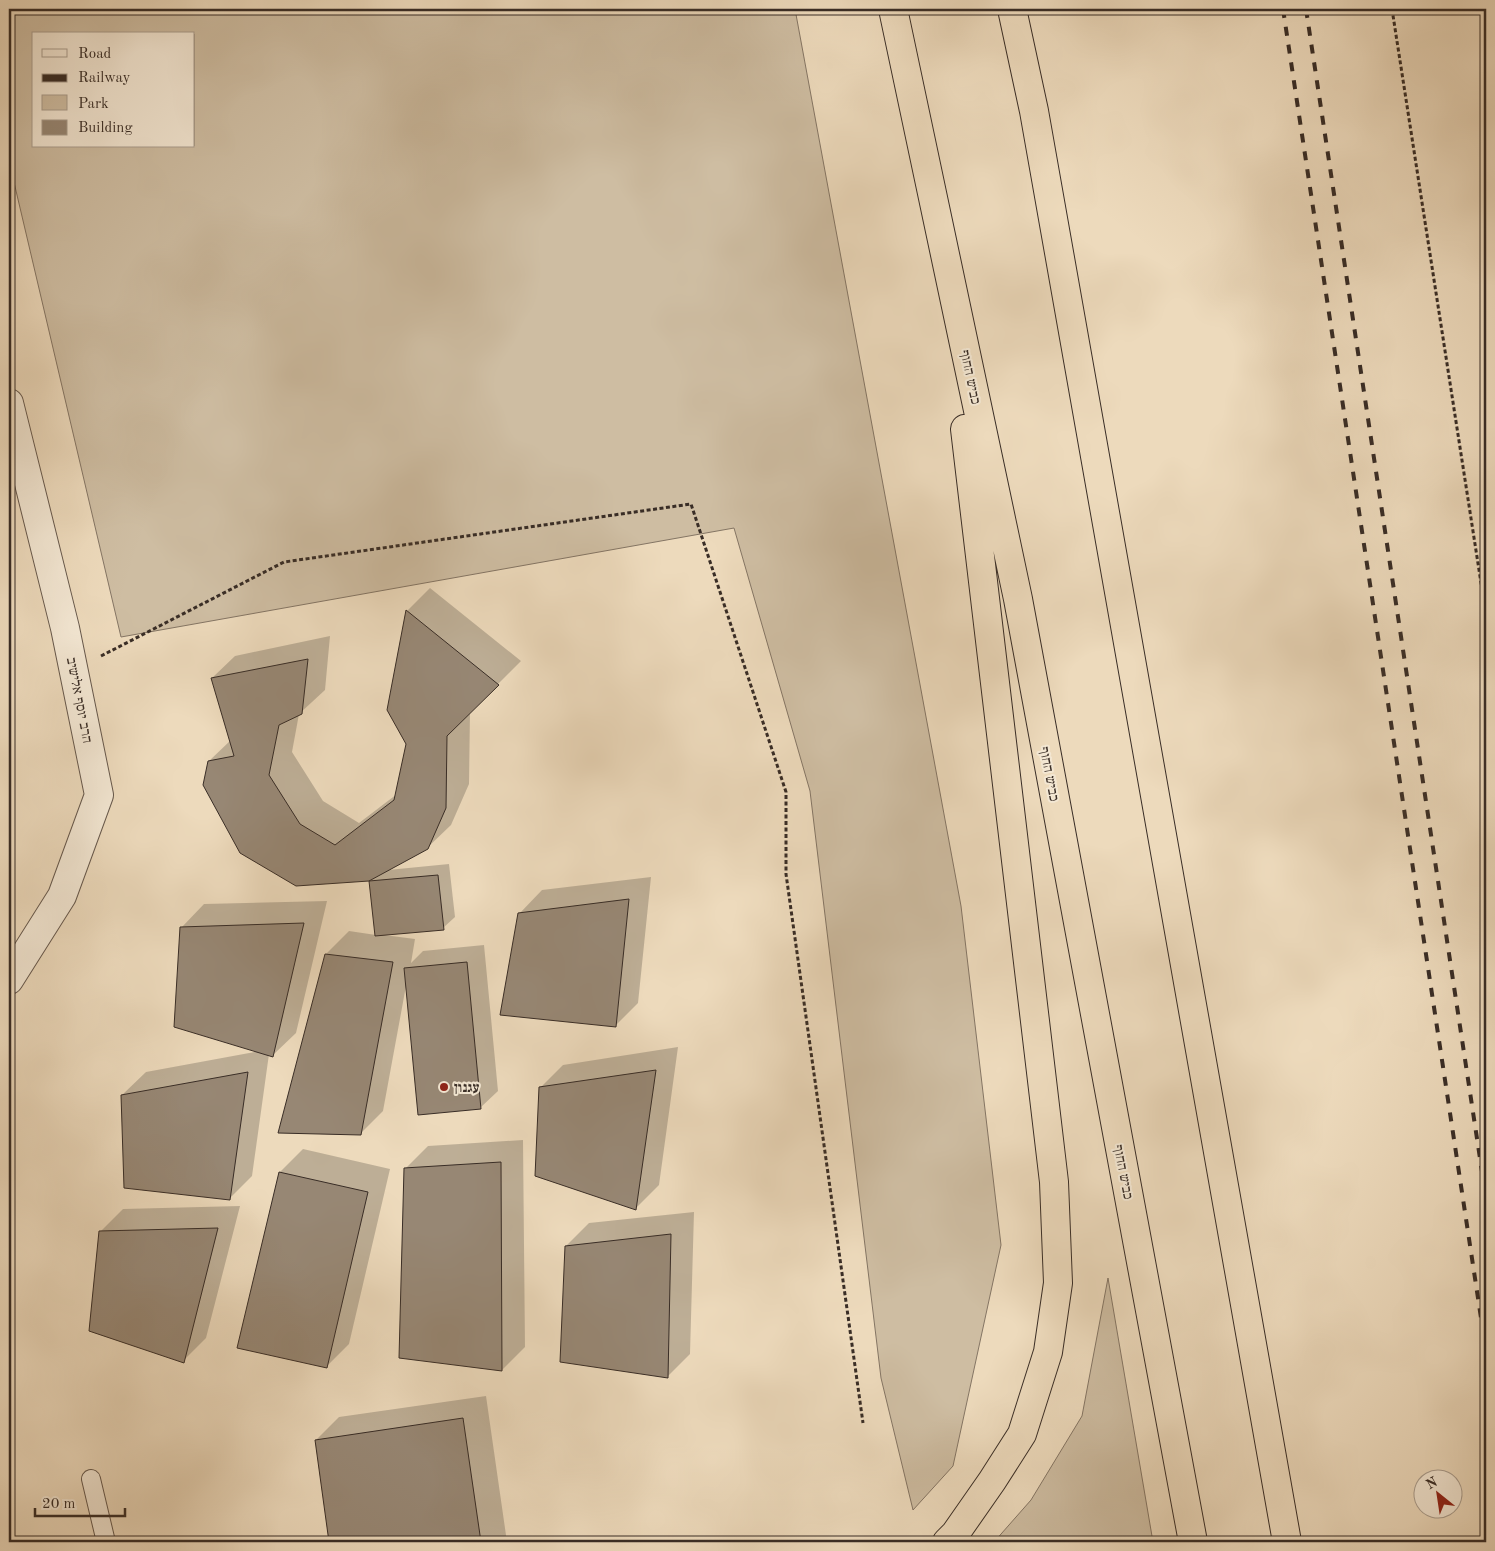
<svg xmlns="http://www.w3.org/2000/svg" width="1495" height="1551" font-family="'Old Standard TT','Frank Ruhl Libre',serif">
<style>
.green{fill:#cebda2;stroke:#847564;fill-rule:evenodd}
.shadow{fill:#0003}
.building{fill:#978774;stroke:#392d26}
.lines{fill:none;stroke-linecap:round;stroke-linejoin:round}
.service-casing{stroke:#66584c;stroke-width:20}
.minor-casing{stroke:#66584c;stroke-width:30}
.motorway-casing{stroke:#392d26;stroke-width:30}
.path{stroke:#392d26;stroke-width:3;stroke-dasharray:4 2.5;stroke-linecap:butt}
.service{stroke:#f3e7d3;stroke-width:18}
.minor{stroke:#f3e7d3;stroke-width:28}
.motorway{stroke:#eddabc;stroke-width:28}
.rail{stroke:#392d26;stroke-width:4;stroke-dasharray:9 9;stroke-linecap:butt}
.poi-dot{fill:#8f2418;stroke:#f3e7d3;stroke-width:2}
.labels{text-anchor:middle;stroke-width:4;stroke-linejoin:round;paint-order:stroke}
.street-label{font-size:14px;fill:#392d26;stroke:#f3e7d3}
.poi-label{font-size:14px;font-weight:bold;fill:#392d26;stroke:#f3e7d3;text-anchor:start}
</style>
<rect width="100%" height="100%" fill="#eddabc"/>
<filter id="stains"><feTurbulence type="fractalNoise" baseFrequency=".004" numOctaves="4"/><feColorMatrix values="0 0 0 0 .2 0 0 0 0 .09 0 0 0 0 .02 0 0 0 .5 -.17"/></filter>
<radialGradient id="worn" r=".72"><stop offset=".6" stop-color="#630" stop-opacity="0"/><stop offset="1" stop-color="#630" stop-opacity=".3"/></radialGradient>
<path class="green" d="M9 9H795L961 906 1001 1245 953 1466 913 1510 881 1378 810 791 734 528 121 637 9 161ZM34 34H194V146H34Z
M1108 1278 1153 1542H994L1031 1500 1082 1416Z"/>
<path class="shadow" d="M430 588 521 661 470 712 469 784 451 825 427 848 388 870 449 864 455 917 443 928 384 935 415 939 411 963 423 951 484 945 498 1091 480 1108 406 986 383 1111 360 1134 326 954 349 931 376 935 371 880 297 885 209 761 231 740 212 678 235 656 330 636 325 690 299 714 292 752 323 801 359 823 397 794 408 743 388 710 407 611Z
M651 877 638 1003 615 1026 519 914 542 890Z
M327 901 296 1033 273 1055 269 1054 252 1176 229 1199 122 1095 146 1072 260 1051 181 928 204 904Z
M678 1047 659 1185 636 1208 540 1088 563 1065Z
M523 1140 525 1347 502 1370 400 1356 405 1169 428 1146Z
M303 1149 390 1169 349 1344 326 1367 280 1172Z
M240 1206 206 1338 183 1361 100 1232 123 1209Z
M694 1212 690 1354 667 1377 566 1246 589 1223Z
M486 1396 507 1542H331L316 1440 339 1417Z"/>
<path class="building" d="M406 610 499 685 447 736 446 808 428 849 369 881 296 886 240 853 203 785 208 761 234 756 211 678 308 659 302 714 279 725 269 775 300 824 335 845 394 800 406 744 387 710Z
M438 875 444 930 375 936 369 881Z
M629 899 616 1027 500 1015 518 913Z
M304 923 273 1057 174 1027 180 927Z
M325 954 393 962 361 1135 278 1133Z
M467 962 481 1109 418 1115 404 968Z
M656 1070 636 1210 535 1176 539 1087Z
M248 1072 230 1200 124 1188 121 1095Z
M501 1162 502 1371 399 1358 404 1168Z
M279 1172 368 1192 327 1368 237 1348Z
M218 1228 184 1363 89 1331 99 1231Z
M671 1234 668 1378 560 1362 565 1246Z
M463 1418 481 1542H329L315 1440Z"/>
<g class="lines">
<g class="service-casing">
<path id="service" d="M91 1479 106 1542"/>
</g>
<g class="minor-casing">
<path id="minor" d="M9 403 65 628 99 795 62 896 9 980"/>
</g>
<g class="motorway-casing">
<path id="motorway" d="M893 9 1018 599 1193 1542
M1012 9 1034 111 1287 1542
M947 1542 955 1534 992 1481 1022 1434 1048 1352 1058 1283 1054 1182 965 429"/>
</g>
<path class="path" d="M1392 9 1486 615
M101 656 284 562 691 504 786 792V874L863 1423"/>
<use href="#service" class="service"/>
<use href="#minor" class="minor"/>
<use href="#motorway" class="motorway"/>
<path class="rail" d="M1283 9 1486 1351
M1306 9 1486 1198"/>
</g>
<circle class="poi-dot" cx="444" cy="1087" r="5"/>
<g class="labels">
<g class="street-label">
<text transform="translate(971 377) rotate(78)" y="5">כביש החוף</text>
<text transform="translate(80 700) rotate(79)" y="5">הרב יוסף אלישיב</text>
<text transform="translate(1050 774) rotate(79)" y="5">כביש החוף</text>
<text transform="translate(1124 1172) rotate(79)" y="5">כביש החוף</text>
</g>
<g class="poi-label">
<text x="454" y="1092">עגנון</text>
</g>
</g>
<rect width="1495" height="1551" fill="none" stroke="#eddabc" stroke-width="30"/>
<rect x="10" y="10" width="1475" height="1531" fill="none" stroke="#392d26" stroke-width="2.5"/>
<rect x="15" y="15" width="1465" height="1521" fill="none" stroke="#392d26"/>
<rect x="32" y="32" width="162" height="115" fill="#f3e7d3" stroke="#a99d8e"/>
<rect x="42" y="49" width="25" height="8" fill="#f3e7d3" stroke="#a99d8e"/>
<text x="78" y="58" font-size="15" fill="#392d26">Road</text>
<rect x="42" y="74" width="25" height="8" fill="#392d26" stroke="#a99d8e"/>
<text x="78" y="82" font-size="15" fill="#392d26">Railway</text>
<rect x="42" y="95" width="25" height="15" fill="#cebda2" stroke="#a99d8e"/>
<text x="78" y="108" font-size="15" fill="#392d26">Park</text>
<rect x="42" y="120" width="25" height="15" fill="#978774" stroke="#a99d8e"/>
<text x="78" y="132" font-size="15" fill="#392d26">Building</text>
<g transform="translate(1438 1494) rotate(330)"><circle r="24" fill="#f3e7d3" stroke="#a99d8e"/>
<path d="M0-4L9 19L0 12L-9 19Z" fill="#8f2418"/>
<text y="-8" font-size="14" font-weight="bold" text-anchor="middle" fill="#392d26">N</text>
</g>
<path d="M35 1508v8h90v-8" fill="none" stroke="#392d26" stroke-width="2.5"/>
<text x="42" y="1508" font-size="15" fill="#392d26" stroke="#f3e7d3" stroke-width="4" paint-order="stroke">20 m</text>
<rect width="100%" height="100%" filter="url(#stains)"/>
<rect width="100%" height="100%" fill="url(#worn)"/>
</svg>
